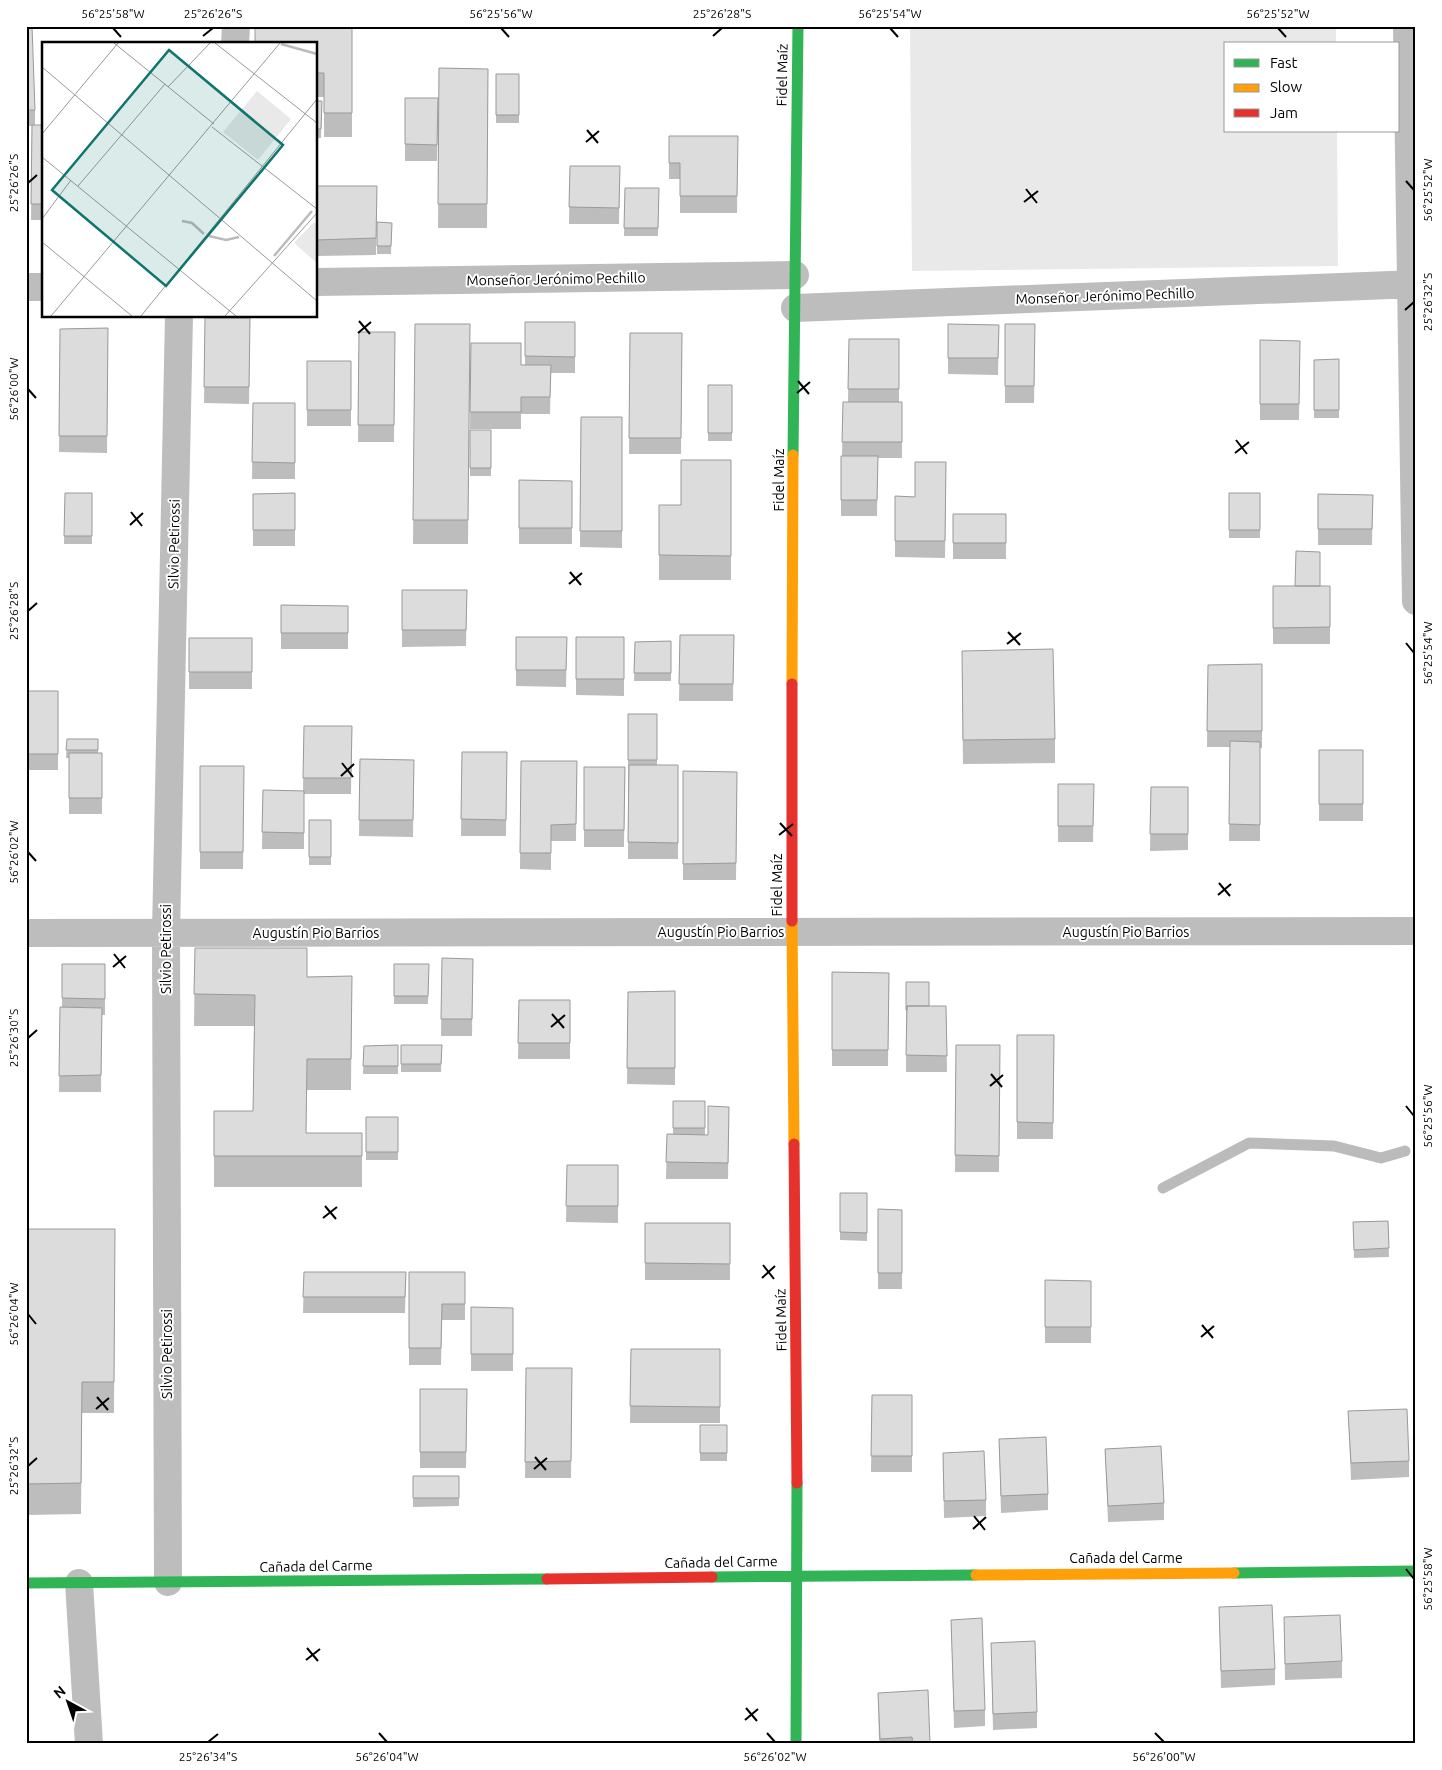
<svg xmlns="http://www.w3.org/2000/svg" width="1442" height="1770" font-family="Ubuntu,sans-serif">
<style>
.green{fill:#e9e9e9}
.lines{fill:none;stroke-linecap:round;stroke-linejoin:round}
.stream{stroke:#bbb;stroke-width:11}
.street{stroke:#bdbdbd;stroke-width:28}
.fast{stroke:#30b455;stroke-width:11}
.slow{stroke:#ff9f0a;stroke-width:11}
.jam{stroke:#e5322d;stroke-width:11}
.wall{fill:#bdbdbd}
.building{fill:#dcdcdc;stroke:#9a9a9a}
.ticks{fill:none;stroke:#000;stroke-width:2}
.labels{text-anchor:middle;stroke-width:4;stroke-linejoin:round;paint-order:stroke}
.street-label{font-size:14px;fill:#000;stroke:#fff}
.inset-river{fill:none;stroke:#bbb;stroke-width:2.5}
.inset-road{fill:none;stroke:#999;stroke-width:1}
.view{fill:#0f766e;fill-opacity:0.15;stroke:#0f766e;stroke-width:2.5}
.inset-edge{fill:none;stroke:#000;stroke-width:2.5}
.neatline{fill:none;stroke:#000;stroke-width:2}
.ticks-label{font-size:12px;text-anchor:middle;fill:#000}
</style>
<rect width="100%" height="100%" fill="#fff"/>
<path class="green" d="M910 26H1336V44H1226V131H1337L1338 266 912 271Z"/>
<g class="lines">
<path class="stream" d="M1163 1188 1249 1143 1334 1146 1381 1158 1405 1151"/>
<path class="street" d="M1407 26 1416 601
M235 44 236 26
M316 282 795 275
M26 287H44
M795 308 1416 284
M26 933 1416 931
M168 1582 166 933 179 316
M79 1583 89 1744"/>
<path class="fast" d="M793 455 798 26
M1234 1573 1416 1571
M712 1577 976 1575
M26 1583 547 1579
M796 1744 797 1483"/>
<path class="slow" d="M792 684 793 455
M792 921 794 1144
M976 1575 1234 1573"/>
<path class="jam" d="M792 921V684
M794 1144 797 1483
M547 1579 712 1577"/>
</g>
<path class="wall" d="M26 26 35 110V125H44V220H31L32 126H26Z
M352 26V137H324V97H316V44Z
M439 68 488 69 487 228H438Z
M496 74H519V123H496Z
M405 98H438L437 161H405Z
M316 101H322L321 138H316Z
M669 136H738L737 213H680V179H669Z
M570 166H620L619 224H569Z
M316 186H377L376 255 316 256Z
M625 188H659L658 236H624Z
M377 222 392 223 391 254H377Z
M205 318H250L249 404 204 403Z
M525 322H575V373H551L550 414H521V429H470L471 343 521 365H525Z
M415 324H470L468 544H413Z
M948 324 999 325 998 375 948 374Z
M1005 324H1035L1034 403H1005Z
M108 328 107 453 59 452 60 329Z
M359 332H395L394 442H358Z
M630 333H682L681 454H629Z
M849 339H899V402H902V458H878L877 516H841V456H842L843 402H848Z
M1260 340 1300 341 1299 420H1260Z
M1339 359V418H1314V360Z
M307 361H351V426H307Z
M708 385H732V441H708Z
M253 403H295V479H252Z
M581 417H622V548L580 547Z
M470 430H491V476H470Z
M731 460V580H659V505H681Z
M946 462 945 558 895 557V496L915 497Z
M519 480 572 481V544H519Z
M65 493H92V544H64Z
M295 493V546H253V494Z
M1229 493H1260V538H1229Z
M1318 494 1373 495 1372 545H1318Z
M953 514H1006V559H953Z
M1273 586H1330V644H1273Z
M402 590H467L466 646 402 647Z
M281 605 348 606V649H281Z
M680 635H734L733 701H679Z
M516 637H567L566 687 516 686Z
M576 637H624V696L576 695Z
M189 638H252V689H189Z
M671 641V681H634L635 642Z
M1262 664V748H1260V841H1229L1230 747H1207L1208 665Z
M962 675 1055 739V763L963 764Z
M26 691H58V770H26Z
M628 714H657V765H678V859H628Z
M304 726H352L351 794H304V849H262L263 790 303 791Z
M67 739H98V753H102V814H69V758H66Z
M1319 750H1363V821H1319Z
M462 752H507L506 836H461Z
M360 759 414 760 413 837 359 836Z
M521 761H577L576 841H551V870L520 869Z
M200 766H244L243 869H200Z
M584 767H625L624 847H584Z
M683 771 737 772 736 880H683Z
M1058 784H1094L1093 842H1058Z
M1151 787H1188V850L1150 851Z
M309 820H331V865H309Z
M195 948 307 977 352 976 351 1090H307L306 1133H362V1187H214V1111H253L254 1026H194Z
M442 958 473 959 472 1036H441Z
M62 964H105V1015H102L101 1092H59L60 1007H62Z
M394 964H429L428 1004H394Z
M832 972 889 973 888 1066H832Z
M906 982 929 1006H946L947 1072H906Z
M675 991V1085L627 1084 628 992Z
M519 1000H570V1059H518Z
M1017 1035H1054L1053 1139H1017Z
M398 1045V1074H363L364 1046Z
M401 1045H442L441 1072H401Z
M956 1045H1000L999 1172H955Z
M673 1101H705V1135H708L729 1107 728 1179H666L667 1134H673Z
M366 1117H398V1160H366Z
M567 1165H618V1223L566 1222Z
M840 1193H867V1241L840 1240Z
M878 1209 902 1210V1289H878Z
M1388 1221 1389 1257 1354 1258 1353 1222Z
M645 1223H730V1280H645Z
M26 1229H115L114 1413H82L81 1514 26 1515Z
M304 1272H406L405 1313H303Z
M409 1272H465V1320H442L441 1365H409Z
M1045 1280 1091 1281V1343H1045Z
M471 1307 513 1308V1371H471Z
M631 1349H720V1423H630Z
M526 1368H572L571 1478H525Z
M420 1389H467L466 1468H420Z
M872 1395H912V1472H871Z
M1348 1411 1409 1461V1477L1351 1480Z
M700 1425H727V1461H700Z
M999 1439 1048 1494V1510L1001 1513Z
M1105 1449 1164 1503V1520L1108 1522Z
M943 1453 986 1500V1516L944 1518Z
M413 1476H459V1506L413 1507Z
M1219 1607 1275 1669V1685L1221 1688Z
M1284 1617 1342 1661V1678L1285 1680Z
M951 1620 985 1710V1726L954 1728Z
M991 1643 1037 1712V1728L993 1730Z
M878 1693 930 1744H879Z"/>
<path class="building" d="M26 26H32L35 110H26Z
M255 26H352V113H324V73H316V44H255Z
M439 68 488 69 487 204H438Z
M496 74H519V115H496Z
M405 98H438L437 145 405 144Z
M316 101H322L321 129H316Z
M32 125H44V204H31Z
M669 136H738L737 196H680V163H669Z
M570 166H620L619 208 569 207Z
M316 186H377L376 238 316 240Z
M625 188H659L658 228H624Z
M377 222 392 223 391 246H377Z
M205 318H250L249 387H204Z
M525 322H575V357L525 356Z
M415 324H470L468 520H413Z
M948 324 999 325 998 358H948Z
M1005 324H1035L1034 386H1005Z
M108 328 107 436H59L60 329Z
M359 332H395L394 425H358Z
M630 333H682L681 438H629Z
M849 339H899V389H848Z
M1260 340 1300 341 1299 404H1260Z
M471 343H521V365H551L550 397H521V412H470Z
M1339 359V410H1314V360Z
M307 361H351V410H307Z
M708 385H732V433H708Z
M843 402H902V442H842Z
M253 403H295V463L252 462Z
M581 417H622V531H580Z
M470 430H491V468H470Z
M841 456H878L877 500H841Z
M681 460H731V556L659 555V505H681Z
M915 462H946L945 541H895V496L915 497Z
M519 480 572 481V528H519Z
M65 493H92V536H64Z
M295 493V530H253V494Z
M1229 493H1260V530H1229Z
M1318 494 1373 495 1372 529H1318Z
M953 514H1006V543H953Z
M1296 551 1320 552V586H1295Z
M1273 586H1330V627L1273 628Z
M402 590H467L466 630H402Z
M281 605 348 606V633H281Z
M680 635H734L733 684H679Z
M516 637H567L566 670H516Z
M576 637H624V679H576Z
M189 638H252V672H189Z
M671 641V673H634L635 642Z
M1053 649 1055 739 963 740 962 651Z
M1262 664V731H1207L1208 665Z
M26 691H58V754H26Z
M628 714H657V760H628Z
M304 726H352L351 778H303Z
M67 739H98V750H66Z
M1230 741 1260 742V825L1229 824Z
M1319 750H1363V804H1319Z
M462 752H507L506 820 461 819Z
M69 753H102V798H69Z
M360 759 414 760 413 820H359Z
M521 761H577L576 824 551 825V853H520Z
M629 765H678V843L628 842Z
M200 766H244L243 852H200Z
M584 767H625L624 830H584Z
M683 771 737 772 736 863 683 864Z
M1058 784H1094L1093 826H1058Z
M1151 787H1188V834H1150Z
M263 790 304 791V833L262 832Z
M309 820H331V857H309Z
M195 948H307V977L352 976 351 1059H307L306 1133H362V1156H214V1111H253L255 995 194 994Z
M442 958 473 959 472 1019H441Z
M62 964H105V999L62 998Z
M394 964H429L428 996H394Z
M832 972 889 973 888 1050H832Z
M906 982H929V1006H907V1010H906Z
M675 991V1068H627L628 992Z
M519 1000H570V1043H518Z
M907 1006H946L947 1056 906 1055Z
M60 1007 102 1008 101 1075 59 1076Z
M1017 1035H1054L1053 1123 1017 1122Z
M398 1045V1066H363L364 1046Z
M401 1045H442L441 1064H401Z
M956 1045H1000L999 1156 955 1155Z
M673 1101H705V1128H673Z
M708 1106 729 1107 728 1163 666 1162 667 1134 708 1135Z
M366 1117H398V1152H366Z
M567 1165H618V1206H566Z
M840 1193H867V1233L840 1232Z
M878 1209 902 1210V1273H878Z
M1388 1221 1389 1248 1354 1250 1353 1222Z
M645 1223H730V1264L645 1263Z
M26 1229H115L114 1382H82L81 1483 26 1484Z
M304 1272H406L405 1297H303Z
M409 1272H465V1304H442L441 1348H409Z
M1045 1280 1091 1281V1327H1045Z
M471 1307 513 1308V1354H471Z
M631 1349H720V1407L630 1406Z
M526 1368H572L571 1461 525 1462Z
M420 1389H467L466 1452H420Z
M872 1395H912V1456H871Z
M1407 1409 1409 1461 1351 1463 1348 1411Z
M700 1425H727V1453H700Z
M1046 1437 1048 1494 1001 1496 999 1439Z
M1161 1446 1164 1503 1108 1506 1105 1449Z
M984 1451 986 1500 944 1501 943 1453Z
M413 1476H459V1498H413Z
M1272 1605 1275 1669 1221 1671 1219 1607Z
M1340 1615 1342 1661 1285 1664 1284 1617Z
M982 1618 985 1710 954 1711 951 1620Z
M1035 1641 1037 1712 993 1714 991 1643Z
M928 1690 930 1744H913L912 1737 880 1739 878 1693Z
M1400 1742V1744H1353Z"/>
<path class="ticks" d="M113 28 121 37M501 28 509 37M890 28 898 37M1278 28 1286 37M203 36 213 28M713 36 722 28M587 130 598 143M586 142 599 131M1406 181 1414 190M28 183 37 175M1026 189 1037 203M1024 202 1038 191M1405 310 1414 302M359 321 370 334M358 333 371 322M798 381 809 394M28 389 36 398M797 393 810 382M1236 440 1247 454M1235 453 1249 442M131 512 142 526M130 525 143 513M570 572 581 585M569 584 582 573M28 611 37 603M1008 632 1020 645M1406 643 1414 653M1007 644 1021 633M342 763 353 777M341 776 354 764M780 823 792 836M779 835 793 824M28 852 36 861M1219 883 1230 896M1218 895 1231 884M114 954 125 968M113 967 126 956M552 1014 564 1028M551 1027 565 1015M28 1038 37 1030M991 1074 1002 1087M990 1086 1003 1075M1406 1106 1414 1116M325 1206 336 1219M323 1218 337 1207M763 1265 774 1279M762 1278 775 1266M28 1314 36 1324M1202 1325 1213 1338M1201 1337 1214 1326M97 1397 108 1410M96 1409 109 1398M535 1457 546 1470M28 1466 37 1458M534 1469 547 1458M974 1516 985 1530M973 1529 986 1517M1406 1569 1414 1579M307 1648 318 1661M306 1660 320 1649M746 1708 757 1721M745 1720 758 1709M379 1733 387 1742M767 1733 775 1742M1155 1733 1164 1742M208 1742 218 1734"/>
<g class="labels">
<g class="street-label">
<text transform="translate(782 75) rotate(-89)" y="5">Fidel Maíz</text>
<text transform="translate(556 279) rotate(-1)" y="5">Monseñor Jerónimo Pechillo</text>
<text transform="translate(1105 296) rotate(-2)" y="5">Monseñor Jerónimo Pechillo</text>
<text transform="translate(779 480) rotate(-90)" y="5">Fidel Maíz</text>
<text transform="translate(174 544) rotate(-89)" y="5">Silvio Petirossi</text>
<text transform="translate(777 885) rotate(-90)" y="5">Fidel Maíz</text>
<text x="721" y="937">Augustín Pio Barrios</text>
<text x="1126" y="937">Augustín Pio Barrios</text>
<text x="316" y="938">Augustín Pio Barrios</text>
<text transform="translate(166 949) rotate(-90)" y="5">Silvio Petirossi</text>
<text transform="translate(781 1320) rotate(-91)" y="5">Fidel Maíz</text>
<text transform="translate(167 1354) rotate(-90)" y="5">Silvio Petirossi</text>
<text x="1126" y="1563">Cañada del Carme</text>
<text transform="translate(721 1562) rotate(-1)" y="5">Cañada del Carme</text>
<text transform="translate(316 1566) rotate(-1)" y="5">Cañada del Carme</text>
</g>
</g>
<g transform="translate(42 42)">
<rect width="275" height="275" fill="#fff"/>
<path d="M215 49 249 77 216 118 181 90ZM272 180 275 182V221L252 201Z" fill="#e9e9e9"/>
<path class="inset-river" d="M239 2 275 12M140 179 150 181 162 192M167 194 184 198 197 195M232 214 270 169"/>
<path class="inset-road" d="M72 1 172 82M173 1 275 81M0 25 275 259M126 45 168 1M170 85 275 167M0 92 76 1M0 115 194 274M36 144 123 42M0 177 29 138M0 200 90 274M9 274 238 1M99 274 275 57M183 274 275 171"/>
<path class="view" d="M127 8 241 103 124 244 10 148Z"/>
<rect width="275" height="275" class="inset-edge"/>
</g>
<rect width="1442" height="1770" fill="none" stroke="#ffffff" stroke-width="55"/>
<rect x="1224" y="42" width="175" height="90" fill="#ffffff" stroke="#999999"/>
<rect x="1234" y="59" width="25" height="8" fill="#30b455" stroke="#999999"/>
<text x="1270" y="68" font-size="15" fill="#000000">Fast</text>
<rect x="1234" y="84" width="25" height="8" fill="#ff9f0a" stroke="#999999"/>
<text x="1270" y="92" font-size="15" fill="#000000">Slow</text>
<rect x="1234" y="109" width="25" height="8" fill="#e5322d" stroke="#999999"/>
<text x="1270" y="118" font-size="15" fill="#000000">Jam</text>
<g transform="translate(68 1702) rotate(320)" stroke="#ffffff" stroke-width="4" paint-order="stroke">
<path d="M0-4L9 19L0 12L-9 19Z" fill="#000000"/>
<text y="-8" font-size="14" font-weight="bold" text-anchor="middle" fill="#000000">N</text>
</g>
<rect x="28" y="28" width="1386" height="1714" class="neatline"/>
<g class="ticks-label">
<text x="113" y="18">56°25'58"W</text>
<text x="213" y="18">25°26'26"S</text>
<text x="501" y="18">56°25'56"W</text>
<text x="722" y="18">25°26'28"S</text>
<text x="890" y="18">56°25'54"W</text>
<text x="1278" y="18">56°25'52"W</text>
<text transform="translate(14 183) rotate(-90)" y="4">25°26'26"S</text>
<text transform="translate(1428 190) rotate(-90)" y="4">56°25'52"W</text>
<text transform="translate(1428 302) rotate(-90)" y="4">25°26'32"S</text>
<text transform="translate(14 389) rotate(-90)" y="4">56°26'00"W</text>
<text transform="translate(14 611) rotate(-90)" y="4">25°26'28"S</text>
<text transform="translate(1428 653) rotate(-90)" y="4">56°25'54"W</text>
<text transform="translate(14 852) rotate(-90)" y="4">56°26'02"W</text>
<text transform="translate(14 1038) rotate(-90)" y="4">25°26'30"S</text>
<text transform="translate(1428 1116) rotate(-90)" y="4">56°25'56"W</text>
<text transform="translate(14 1314) rotate(-90)" y="4">56°26'04"W</text>
<text transform="translate(14 1466) rotate(-90)" y="4">25°26'32"S</text>
<text transform="translate(1428 1579) rotate(-90)" y="4">56°25'58"W</text>
<text x="208" y="1761">25°26'34"S</text>
<text x="387" y="1761">56°26'04"W</text>
<text x="775" y="1761">56°26'02"W</text>
<text x="1164" y="1761">56°26'00"W</text>
</g>
</svg>
